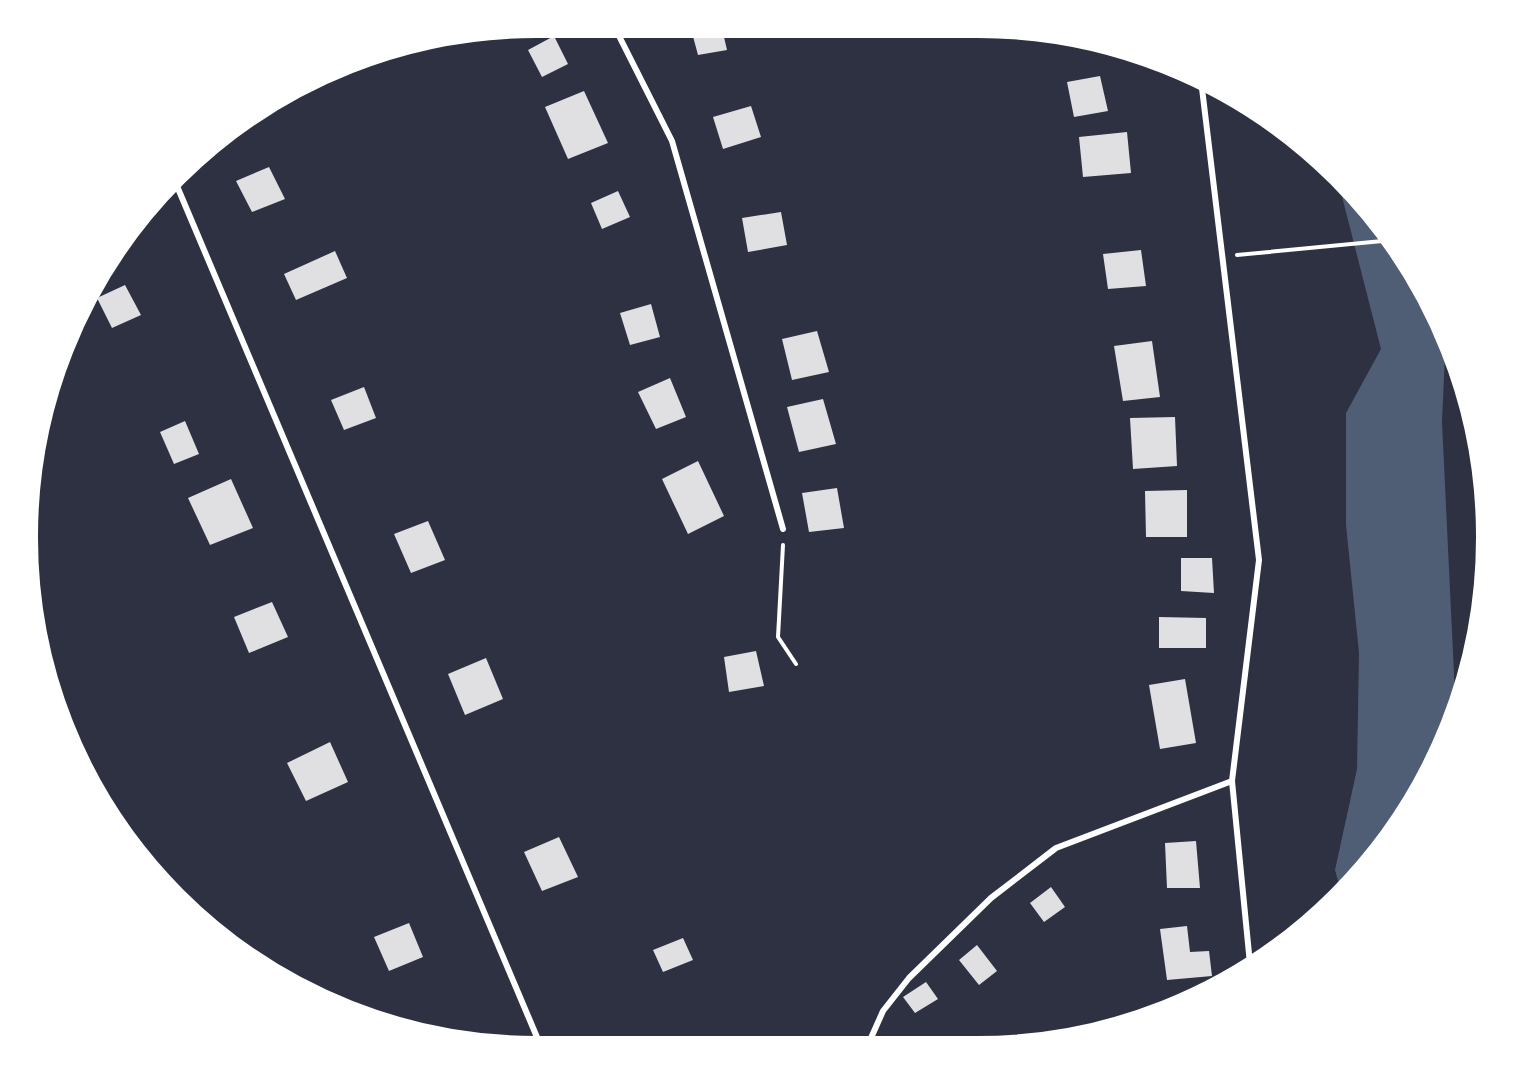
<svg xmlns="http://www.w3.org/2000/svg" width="1515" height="1074" font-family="'PT Sans Narrow',sans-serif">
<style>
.water{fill:#4f5d75}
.building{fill:#e0e0e3}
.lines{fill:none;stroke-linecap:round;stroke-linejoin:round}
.path{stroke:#fff;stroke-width:4}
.minor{stroke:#fff;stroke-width:6}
.rim{fill:none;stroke:#fff;stroke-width:8}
</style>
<rect width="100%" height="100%" fill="#2d3142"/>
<path class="water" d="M1337 177 1364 199 1422 281 1446 332 1442 422 1456 716 1438 764 1385 850 1342 895 1335 870 1357 769 1359 653 1346 525V413L1381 349Z"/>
<path class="building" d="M721 24 727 50 698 55 691 29Z
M554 36 568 64 542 77 528 50Z
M1100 76 1108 111 1074 117 1067 82Z
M584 91 608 143 568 159 545 107Z
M751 106 761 137 723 149 713 117Z
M1127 132 1131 173 1083 177 1079 137Z
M269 167 285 199 252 212 236 181Z
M618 191 630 217 602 229 591 203Z
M781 212 787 245 748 252 742 218Z
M1141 250 1146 286 1108 289 1103 254Z
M335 251 347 278 296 300 284 274Z
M125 285 141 315 112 328 97 298Z
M651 304 660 337 630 345 620 313Z
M817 331 829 372 792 380 782 339Z
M1152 341 1160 397 1123 401 1114 346Z
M670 378 686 417 656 429 638 392Z
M364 387 376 418 344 430 331 400Z
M823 399 836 444 799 452 787 407Z
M1175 417 1177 466 1133 469 1130 418Z
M185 421 199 454 174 464 160 432Z
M698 461 724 516 688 534 662 479Z
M231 479 253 528 210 545 188 498Z
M837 488 844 528 809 532 802 493Z
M1187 490V537H1146L1145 491Z
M428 521 445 560 411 573 394 534Z
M1181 558H1212L1214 593 1181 591Z
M272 602 288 637 249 653 234 617Z
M1159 617 1206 618V648H1159Z
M756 651 764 686 729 692 724 657Z
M486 658 503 699 465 715 448 674Z
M1185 679 1196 743 1160 749 1149 685Z
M330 742 348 782 306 801 287 763Z
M559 837 578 877 542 891 524 852Z
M1196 841 1200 888H1167L1165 843Z
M1051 887 1065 907 1044 922 1030 903Z
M409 923 423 957 389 971 374 937Z
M1187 926 1190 952 1209 951 1212 976 1167 980 1160 929Z
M683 938 693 960 663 972 653 950Z
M977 945 997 971 979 985 959 960Z
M926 982 938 999 915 1013 903 997Z
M1191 1001 1175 1011 1167 1013 1165 1005Z
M458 1031 463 1042 440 1038Z"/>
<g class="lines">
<path class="path" d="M1237 255 1393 240
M783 545 778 637 796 664"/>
<path class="minor" d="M613 24 672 141 783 529
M1078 34 1201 86
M1201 80 1259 560 1232 781 1250 964
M246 115 410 41
M174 179 542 1049
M867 1047 883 1011 909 978 991 898 1056 848 1232 781"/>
</g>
<path d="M0 0H1515V1074H0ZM536 34H978A502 502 0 0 1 1480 536V538A502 502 0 0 1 978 1040H536A502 502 0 0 1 34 538V536A502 502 0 0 1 536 34Z" fill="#fff" fill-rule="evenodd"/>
<path class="rim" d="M536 34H978A502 502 0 0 1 1480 536V538A502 502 0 0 1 978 1040H536A502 502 0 0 1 34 538V536A502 502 0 0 1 536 34Z"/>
</svg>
